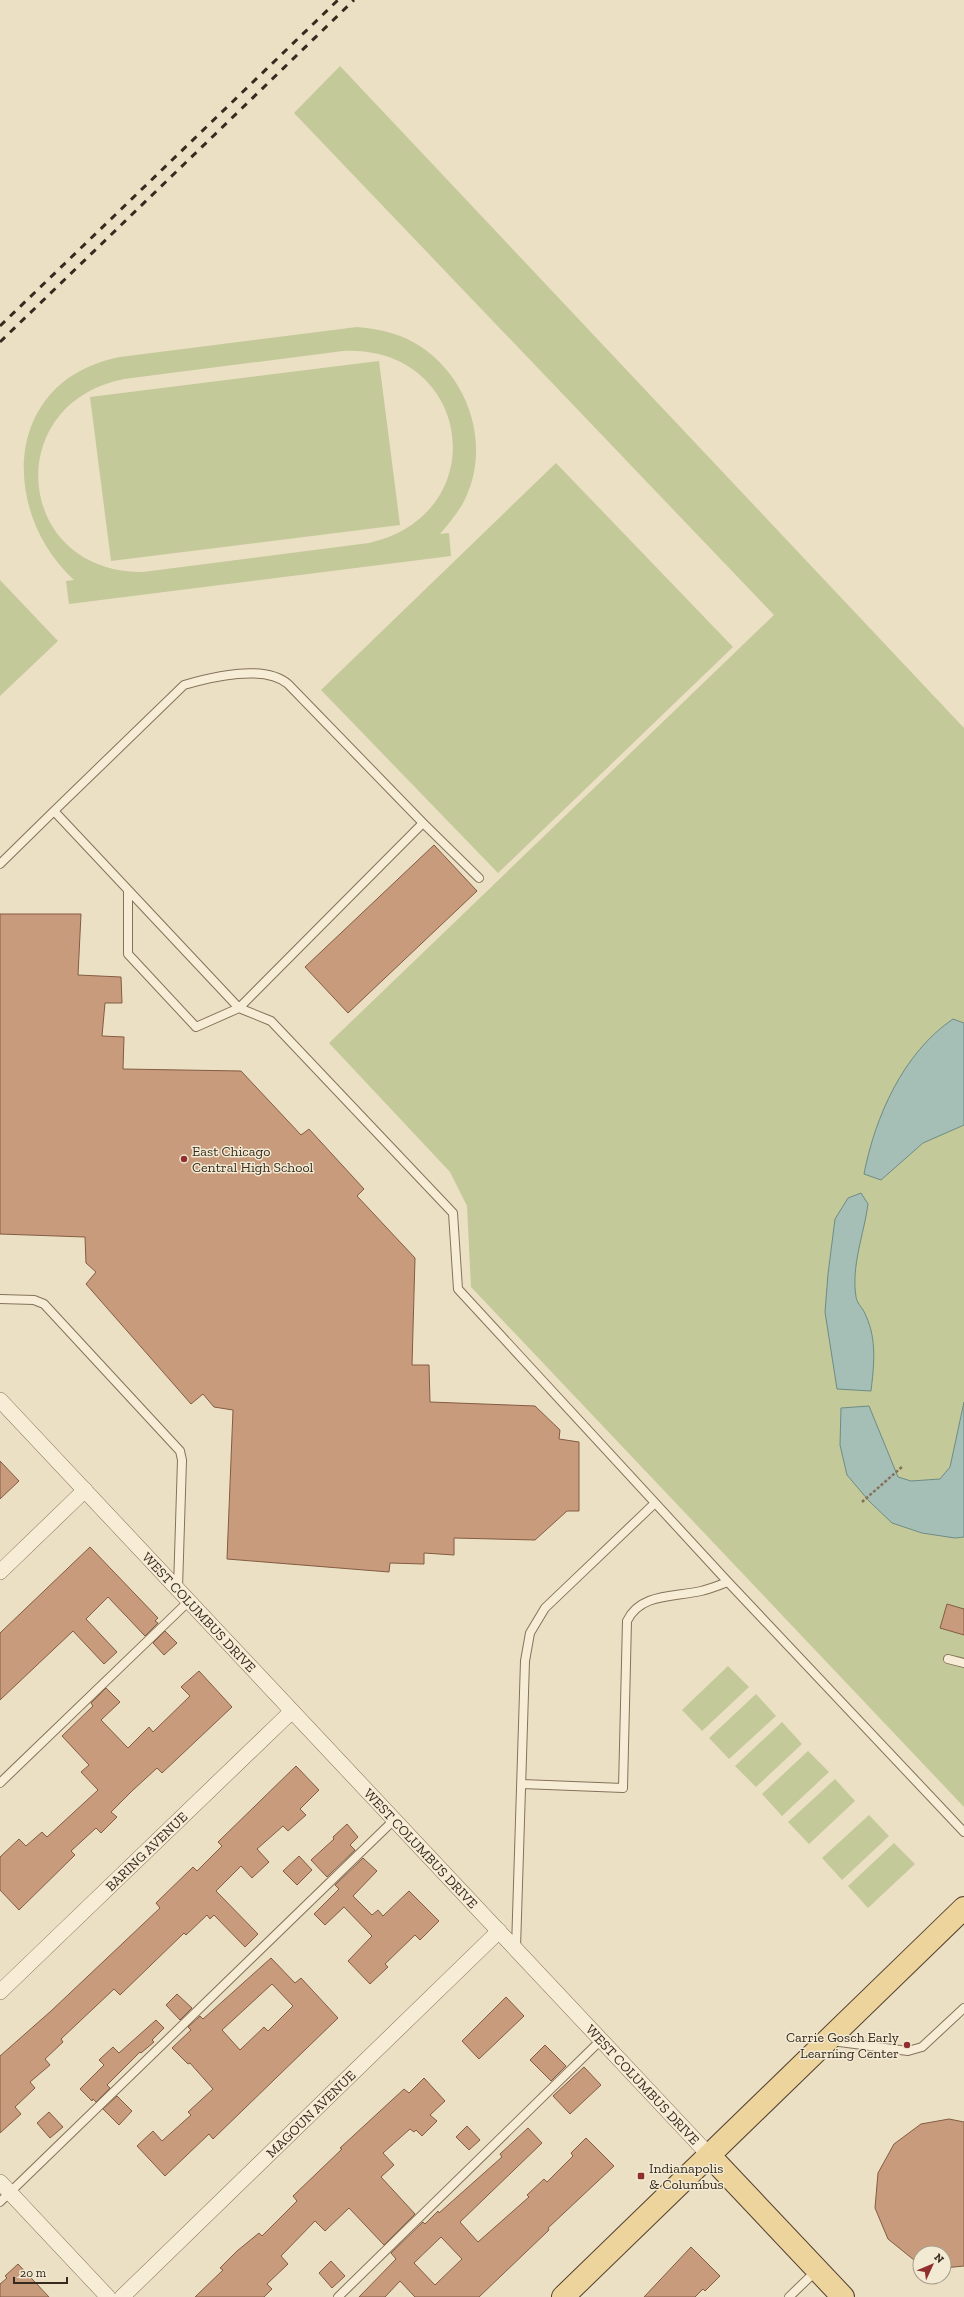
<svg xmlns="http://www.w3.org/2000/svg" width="964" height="2297" font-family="'Zilla Slab',serif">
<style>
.green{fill:#c3c998;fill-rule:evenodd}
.water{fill:#a5bfb7;stroke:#6d8c85}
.building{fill:#c89b7c;stroke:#835c42;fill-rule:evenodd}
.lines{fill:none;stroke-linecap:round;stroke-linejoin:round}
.lane-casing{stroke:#85725b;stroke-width:10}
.street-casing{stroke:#85725b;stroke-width:16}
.primary-casing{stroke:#53402f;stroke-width:24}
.path{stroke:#85725b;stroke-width:2.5;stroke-dasharray:3 2;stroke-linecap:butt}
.lane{stroke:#f7edd6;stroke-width:8}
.street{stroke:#f7edd6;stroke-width:15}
.primary{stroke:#edd49d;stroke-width:22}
.rail{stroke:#362a1e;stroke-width:3;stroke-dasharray:7 7;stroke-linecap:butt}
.poi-dot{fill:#912f2f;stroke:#f3ead3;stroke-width:1.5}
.labels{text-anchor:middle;stroke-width:3;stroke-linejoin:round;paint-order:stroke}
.poi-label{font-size:14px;fill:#362a1e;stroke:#f3ead3;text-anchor:start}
.street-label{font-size:14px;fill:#362a1e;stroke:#f3ead3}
</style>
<rect width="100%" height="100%" fill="#ebe0c4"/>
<path class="green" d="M340 66 964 728V1807L471 1287 467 1206 450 1172 329 1043 774 615 294 113Z
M357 327C377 329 395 332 413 342 469 373 494 448 462 505 455 516 448 525 440 534L449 533 451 556 69 604 66 581 74 580C0 512 2 380 120 357ZM343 351C472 345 496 514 369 543L143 572C14 573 0 403 124 379Z
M379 361 400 525 111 561 90 397Z
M556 463 733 647 498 873 321 690Z
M0 580 58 641 0 696Z
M728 1666 749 1687 702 1731 682 1710Z
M756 1694 776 1716 729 1759 709 1738Z
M782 1722 802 1744 756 1787 735 1766Z
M808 1751 829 1772 782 1816 762 1794Z
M835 1779 855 1801 809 1844 788 1822Z
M869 1815 889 1836 842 1880 822 1858Z
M894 1843 915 1864 868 1908 848 1886Z"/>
<path class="water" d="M953 1019 964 1023V1125L923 1143 881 1180 864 1174C875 1117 903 1053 953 1019Z
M861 1193 868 1204C864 1234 851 1266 856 1297 857 1304 864 1309 866 1316 877 1340 874 1365 871 1391L837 1389 825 1312 828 1274 835 1219 848 1198Z
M964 1402V1537L955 1538 922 1533 892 1523 869 1501 847 1475 840 1445 841 1408 869 1406 898 1477 911 1481 940 1479 950 1467Z"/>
<path class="building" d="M434 845 477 891 348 1013 305 967Z
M0 914H81L78 975 121 977 122 1003H105L102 1036 124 1037 123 1069 241 1071 301 1135 309 1129 364 1189 357 1196 415 1258 412 1365H429L430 1402 535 1406 560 1430 559 1439 579 1442V1511H567L535 1540 454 1538V1555L424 1553V1564L390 1563 389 1572 227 1559 233 1410 214 1407 203 1394 191 1404 86 1284 96 1272 86 1263 85 1237 0 1234Z
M0 1461 19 1481 0 1499Z
M90 1547 158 1618 155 1621 158 1623 145 1636 108 1597 86 1619 117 1652 104 1664 73 1631 0 1700V1633Z
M947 1604 964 1609V1635L940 1628Z
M165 1631 177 1643 164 1655 153 1643Z
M199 1671 232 1707 162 1773 157 1768 132 1791 111 1812 117 1817 101 1833 96 1828 71 1851 75 1855 19 1910 0 1890V1857L19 1839 26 1846 42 1832 47 1837 98 1790 81 1772 89 1765 62 1736 93 1706 91 1703 106 1688 120 1702 101 1720 128 1748 149 1727 153 1732 190 1696 181 1687Z
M296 1766 319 1790 300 1809 306 1815 288 1831 283 1826 257 1849 269 1862 252 1878 241 1866 216 1891 258 1934 245 1947 214 1915 210 1919 207 1915 186 1935 184 1933 120 1995 114 1989 61 2039 63 2042 45 2059 50 2065 30 2082 35 2088 15 2107 21 2114 0 2133V2056L51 2011 160 1908 156 1903 193 1867 197 1871 222 1846 218 1842Z
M347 1824 358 1837 350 1845 355 1850 327 1877 311 1860 334 1839 333 1837Z
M299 1856 312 1870 297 1885 283 1871Z
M363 1858 377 1871 353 1896 372 1915 378 1910 383 1916 409 1891 439 1921 420 1940 415 1935 385 1964 388 1967 370 1984 348 1961 372 1936 344 1907 325 1925 314 1914 339 1889 335 1885Z
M271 1958 295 1983 301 1978 338 2018 213 2139 209 2134 165 2176 137 2146 153 2131 162 2141 191 2115 188 2112 213 2089 190 2063 188 2064 172 2048 191 2030 188 2027 200 2016 203 2019ZM272 1984 293 2006 268 2031 264 2027 240 2050 222 2030Z
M177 1994 192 2008 180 2020 166 2005Z
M506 1997 524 2016 479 2059 462 2041Z
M156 2020 164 2028 152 2040 154 2042 141 2053 140 2052 107 2085 110 2088 96 2102 93 2099 92 2101 80 2089 104 2065 99 2060 113 2047 119 2053Z
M545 2045 566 2066 551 2081 530 2060Z
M584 2067 601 2085 570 2114 553 2096Z
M424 2078 445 2101 430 2115 437 2121 422 2136 416 2130 414 2132 410 2129 383 2153 394 2165 381 2177 415 2214 384 2245 349 2208 325 2231 315 2221 281 2256 288 2264 267 2284 272 2289 264 2297H195L223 2270 220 2268 237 2251 259 2233 262 2236 297 2201 293 2196 342 2149 340 2148 404 2089 409 2093Z
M117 2096 132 2111 119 2125 103 2109Z
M49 2112 63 2127 50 2138 37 2123Z
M949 2119 964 2122V2266L944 2268V2253H920V2261L914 2260 888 2239 875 2208 878 2173 894 2144 921 2124Z
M467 2126 480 2140 469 2150 456 2137Z
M528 2128 542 2143 460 2222 478 2242 529 2197 527 2195 544 2179 547 2182 573 2156 571 2153 586 2138 614 2166 548 2228 549 2230 479 2297H415L400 2281 385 2297H359L396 2259 391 2253 423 2222 425 2224 438 2211 439 2213 502 2157 500 2154ZM441 2237 462 2259 435 2285 414 2263Z
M691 2247 720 2276 705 2291 703 2289 695 2297H644Z
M331 2261 345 2276 332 2288 319 2273Z
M18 2264 49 2297H0V2284L7 2278 5 2276Z"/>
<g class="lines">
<g class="lane-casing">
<path id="lane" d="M54 811 184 685C211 677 265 664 288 684L423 823 239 1008 196 1027 128 954V890
M423 823 479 878
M0 864 54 811 239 1008 271 1021 453 1213 458 1289 728 1582 964 1832
M0 1299 34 1300 44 1304 180 1451 182 1460 178 1588
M948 1659 964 1663
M0 1783 189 1601
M522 1784 623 1788 627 1621C640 1593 675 1597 701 1591 710 1589 719 1585 728 1582
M516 1948 525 1661 530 1633 545 1608 655 1503
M832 2041 908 2051 922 2047 964 2008
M0 2202 394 1820
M338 2297 601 2040
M789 2297 817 2270"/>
</g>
<g class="street-casing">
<g id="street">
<path id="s1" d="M0 1400 709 2155"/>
<path d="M0 1572 85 1490"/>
<path id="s2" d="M0 1992 292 1711"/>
<path d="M0 2182 108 2297"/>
<path id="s3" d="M122 2297 499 1931"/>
</g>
</g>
<g class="primary-casing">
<path id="primary" d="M709 2155 843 2297
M563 2297 964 1908"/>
</g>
<path class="path" d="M862 1502 903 1466"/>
<use href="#lane" class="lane"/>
<use href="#street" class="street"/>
<use href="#primary" class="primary"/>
<path class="rail" d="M0 326 338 0
M0 342 354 0"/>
</g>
<g class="poi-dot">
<circle cx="184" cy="1159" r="4"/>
<circle cx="907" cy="2045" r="4"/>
<rect x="637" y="2172" width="8" height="8" rx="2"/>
</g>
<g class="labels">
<g class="poi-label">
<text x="192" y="1156">East Chicago<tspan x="192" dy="16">Central High School</tspan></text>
<text x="899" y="2042" text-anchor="end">Carrie Gosch Early<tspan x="899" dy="16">Learning Center</tspan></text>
<text x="649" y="2173">Indianapolis<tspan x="649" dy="16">&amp; Columbus</tspan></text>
</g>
<g class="street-label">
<text dy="5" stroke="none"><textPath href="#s1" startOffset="291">WEST COLUMBUS DRIVE</textPath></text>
<text dy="5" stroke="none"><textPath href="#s1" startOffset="615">WEST COLUMBUS DRIVE</textPath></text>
<text dy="5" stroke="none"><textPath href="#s2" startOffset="203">BARING AVENUE</textPath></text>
<text dy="5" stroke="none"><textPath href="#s1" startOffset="939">WEST COLUMBUS DRIVE</textPath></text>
<text dy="5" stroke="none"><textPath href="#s3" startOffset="263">MAGOUN AVENUE</textPath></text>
</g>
</g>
<g transform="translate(932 2265) rotate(46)"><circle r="19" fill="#f3ead3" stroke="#a79d8b"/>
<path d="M0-3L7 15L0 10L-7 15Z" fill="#912f2f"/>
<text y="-6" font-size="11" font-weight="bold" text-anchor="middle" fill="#362a1e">N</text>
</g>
<path d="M14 2277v6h53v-6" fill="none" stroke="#362a1e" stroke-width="2"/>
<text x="20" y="2277" font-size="12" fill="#362a1e" stroke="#f3ead3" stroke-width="3" paint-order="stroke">20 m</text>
</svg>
